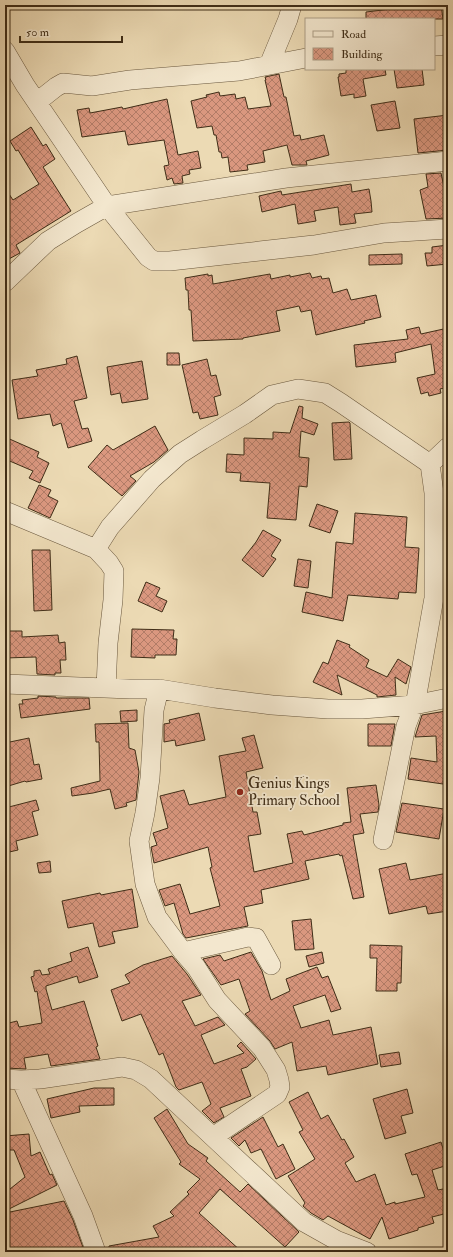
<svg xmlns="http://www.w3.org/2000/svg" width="453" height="1257" font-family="'IM FELL Double Pica',serif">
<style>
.building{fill:url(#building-cross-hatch);stroke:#3f2d17}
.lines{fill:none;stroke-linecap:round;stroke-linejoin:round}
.minor-casing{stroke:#6a583e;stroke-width:20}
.minor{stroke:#f3e7ce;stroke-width:19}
.poi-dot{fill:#8f2418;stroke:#f3e7ce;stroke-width:1.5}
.labels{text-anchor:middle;stroke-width:3.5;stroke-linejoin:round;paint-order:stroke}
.poi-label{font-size:15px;fill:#3f2d17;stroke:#f3e7ce;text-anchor:start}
</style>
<defs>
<pattern id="building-cross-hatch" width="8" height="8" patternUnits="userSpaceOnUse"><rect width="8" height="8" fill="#da977f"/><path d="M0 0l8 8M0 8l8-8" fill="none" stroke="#b27c67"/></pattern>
</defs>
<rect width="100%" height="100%" fill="#ecdab4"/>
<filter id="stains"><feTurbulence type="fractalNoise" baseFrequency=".005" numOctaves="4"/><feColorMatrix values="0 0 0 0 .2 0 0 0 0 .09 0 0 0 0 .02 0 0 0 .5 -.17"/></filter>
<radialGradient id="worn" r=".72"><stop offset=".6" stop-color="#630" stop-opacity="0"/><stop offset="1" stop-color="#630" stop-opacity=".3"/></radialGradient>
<path class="building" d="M408 5H441L443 19H366V12L408 7Z
M352 69H385L386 75 363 79 366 96 354 98V94L341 96 338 77H339V74L346 73V70Z
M394 69H422L424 85 397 88Z
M279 74 284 97H286L294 136 300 135 301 140 324 135 329 155 306 161 307 165H292L287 145 263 151 265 162 247 165 248 170 230 172 228 157 222 158 221 152H219L216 135H214L212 126 197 128 191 101 207 97 206 95 219 92 220 96 235 94 236 99 245 97 248 109 271 106 265 80H266L265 77Z
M167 99 178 155 198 151 201 168 189 170 190 174 182 176 183 183 174 184 172 178 167 180 164 166 169 165 164 140 128 145 125 131 82 137 77 110 89 108 90 113 122 107 123 109Z
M395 101 400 128 377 131 371 105Z
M448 115V150L418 153 414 119Z
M31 127 43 146 46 144 55 159 43 167 71 211 16 245 20 253 5 261V188L13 200 39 184 18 150 16 151 10 141Z
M441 173 445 192 448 191V218L426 219 420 190 428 187 426 174Z
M351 184 352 192 369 189 371 201 372 212 354 214 356 223 340 225 338 207 314 211 316 221 298 224 295 204 262 212 259 196 281 191 282 195Z
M448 245V264L427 266 425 253H432V247Z
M402 254V264L369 265V255Z
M310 273 312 278 321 276 322 279 329 278 333 293 347 289 351 300 376 295 381 317 364 321 365 323 316 335 311 310 301 312 299 306 276 311 280 331 243 338V339L193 341 191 310H189L188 290H186L185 278 208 274V276L212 275 213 284 270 274 271 279 290 275V277Z
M419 327 421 334 448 328V368H445L448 387 440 389 441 393 429 396 428 392 421 394 417 378 435 374 431 344 395 353 396 362 356 367 354 345 408 339 406 330Z
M167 353H179L180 365H167Z
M77 356 87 398 74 401 82 429 88 428 92 441 68 448 61 423 53 426 50 414 18 419 12 380 38 376 36 370 67 364 66 359Z
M207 359 211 376 216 375 221 395 214 397 218 415 200 419 198 412 193 413 182 365Z
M142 361 148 399 122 403 120 393 111 395 107 367Z
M299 406 303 407 302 418 318 424 314 435 301 431 299 457 309 458 307 487 299 486 296 520 267 518 270 483 240 481 241 473 226 472 227 454 244 455V438L273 439V432L290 433Z
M349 422 350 423 352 459 334 460 332 423Z
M155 426 168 450 154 462 130 476 136 481 122 496 88 467 107 445 113 450Z
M5 437 39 452 37 457 49 463 40 483 29 478 33 471 5 459Z
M39 485 51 490 48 496 58 501 50 518 28 508Z
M317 504 338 511 330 533 309 526Z
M355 513 407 517 405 547 419 548 416 593 399 592 398 599 348 595 343 621 302 612 306 592 332 598 336 542 353 544Z
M263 530 281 540 271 556 276 559 263 577 242 560 256 542Z
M32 550H50L52 610 34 611Z
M298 559 311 561 308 588 294 586Z
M146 582 160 588 156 596 167 601 162 612 138 601Z
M132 629 174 630 173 639H177L176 655H155V658L131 657Z
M5 631H22V637L58 635 59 643 65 642 66 660H60L61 673H55V675L37 674 36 657 5 658Z
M337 640 350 645 349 647 369 660 366 667 387 677 398 659 411 667 406 684 395 677 396 695 377 697V695L337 675 342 695 313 682 323 662 328 664Z
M38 696 56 697V698H89L90 709 21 718 19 704H23L22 700 38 698Z
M137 710V721L121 722 120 711Z
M446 711 448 758H446L443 784 408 779 411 758 437 762 436 736 415 737 422 715Z
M199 713 205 740 176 746 175 740 164 742V724L170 723 169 720Z
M128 723 129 748 135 750 139 772 136 800 126 803 127 806 115 809 110 789 93 793 72 796 71 788 100 781 99 742H96L95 724Z
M368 724H395L391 746H368Z
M254 735 263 768 246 772 253 812H257L261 834 248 836 254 872 293 863 287 834 302 831 304 835 343 825V823L351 822 347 788 376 785 379 805 378 812 360 814 364 833 353 835 364 897 353 899 342 855 340 856 339 854 305 861 309 879 261 890 263 903 244 907 248 926 186 938 183 934 174 903 165 906 159 890 180 884 190 914 220 906 210 868 212 867 208 847 154 863 151 847 157 845 153 833 168 828 160 796 184 790 189 805 226 797 219 756 246 751 242 738Z
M29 738 34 765 39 764 42 779 26 782 25 781 5 787V743Z
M36 800 39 810 32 812 38 835 16 841 18 850 5 853V808Z
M402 803 444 809 439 839 396 832Z
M50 861 51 872 39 873 37 863Z
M406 863 410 880 448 873V911L428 914 426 906 389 914 379 869Z
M132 889 138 927 112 932 115 943 99 947 93 923 68 928 62 901 100 893 101 895Z
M311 919 314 949 295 950 292 921Z
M370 945 402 946 401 983H397V991H376L377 958H370Z
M88 947 98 977 79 983 77 976 46 986V989L52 1010 84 1001 98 1046 96 1047 100 1059 51 1066 48 1054 24 1058 26 1069 5 1068V1024L17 1021 19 1027 42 1023 37 991 35 992 31 977 34 976V971L40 970 42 975 50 974 48 969 72 961 70 953Z
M251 952 262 971 271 1000 290 991 286 979 317 967 322 978 328 976 341 1009 331 1012 325 995 293 1006 301 1028 329 1020 333 1035 371 1027 378 1064 328 1075 326 1066 297 1071 292 1042 275 1049 270 1041 245 1014 250 1011 239 979 221 985 203 959 220 955 224 961Z
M322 952 324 963 309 967 306 956Z
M172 956 187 974 201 995 182 1001 195 1026 218 1017 225 1025 201 1035 214 1064 244 1053 237 1046 241 1042 256 1059 247 1067 241 1069 251 1096 220 1108 224 1117 214 1123 202 1111 211 1104 202 1082 179 1090 176 1087 163 1053 159 1055 141 1014 122 1021 111 990 130 983 125 975 143 965Z
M399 1052 401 1064 381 1067 379 1055Z
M94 1088H114V1105L79 1106 80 1112 51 1118 47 1099Z
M407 1089 413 1113 401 1116 406 1133 385 1139 373 1099Z
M308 1092 321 1119 328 1115 342 1140 344 1139 354 1157 345 1163 356 1182 375 1174 386 1205 395 1202V1204L425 1197 417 1174 412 1175 405 1154 441 1142 448 1165 432 1170 438 1190 448 1188V1213L432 1217 434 1223 418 1228V1230L389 1239 382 1217 370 1239 328 1216 323 1220 311 1213 303 1206 305 1203 288 1176 315 1159 299 1132 303 1130 289 1102Z
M167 1109 188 1144 208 1158 206 1161 240 1192 248 1184 299 1232 285 1247 220 1189 199 1213 242 1252H109V1246L159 1237 153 1226 174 1216 170 1212 189 1194 187 1192 200 1179 179 1164 181 1162 154 1118Z
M263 1117 278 1147 283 1144 295 1169 276 1179 261 1149 251 1153 245 1140 239 1146 231 1138Z
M29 1134 31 1156 40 1152 50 1175 52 1174 57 1185 5 1211V1193L25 1177 14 1150H5V1136Z
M64 1201 73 1220 84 1250 78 1252H5V1213Z"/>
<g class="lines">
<g class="minor-casing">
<path id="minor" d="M434 46 448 45
M5 51 25 85 107 206 148 257 154 261H170L314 245 384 233 448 229
M269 65 288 19 292 5
M37 102 56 87 63 83 92 86 130 80 239 71 306 58
M5 282 48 241 77 223 107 206 286 178 448 161
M5 511 96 549 109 563 114 571 113 600 108 643 106 688
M96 549 110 527 152 479 180 454 202 440 245 414 272 395 298 389 325 393 341 403 430 464
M5 684 130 689H159L215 698 272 705 328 709H362L414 705 448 698
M159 689 154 710 150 778 145 813 139 841 145 884 157 917 183 952 196 967 217 1000 262 1048 276 1070 279 1080 280 1087 277 1094 213 1137
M383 840 406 726 416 700 434 598V493L430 464 448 447
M183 952 248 937 256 938 271 965
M5 1079 21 1080 40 1079 122 1067 136 1070 151 1079 304 1222 336 1240 367 1252
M21 1080 83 1216 96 1252"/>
</g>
<use href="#minor" class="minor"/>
</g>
<circle class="poi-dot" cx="240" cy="792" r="4"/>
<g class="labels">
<g class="poi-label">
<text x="248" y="788">Genius Kings<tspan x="248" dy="17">Primary School</tspan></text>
</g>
</g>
<rect width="453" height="1257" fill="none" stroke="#ecdab4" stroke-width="20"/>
<rect x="6" y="6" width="441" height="1245" fill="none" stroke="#3f2d17" stroke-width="2"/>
<rect x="10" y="10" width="433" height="1237" fill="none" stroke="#3f2d17"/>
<rect x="305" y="18" width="130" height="52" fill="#f3e7ce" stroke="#ab9d85"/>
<rect x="313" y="31" width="20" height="6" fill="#f3e7ce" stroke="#ab9d85"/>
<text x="341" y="38" font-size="12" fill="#3f2d17">Road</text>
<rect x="313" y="48" width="20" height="12" fill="url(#building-cross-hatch)" stroke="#ab9d85"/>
<text x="341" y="58" font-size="12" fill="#3f2d17">Building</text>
<path d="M20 36v6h102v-6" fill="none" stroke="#3f2d17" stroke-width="2"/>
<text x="26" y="36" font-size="12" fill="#3f2d17" stroke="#f3e7ce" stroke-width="3" paint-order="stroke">50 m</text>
<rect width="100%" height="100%" filter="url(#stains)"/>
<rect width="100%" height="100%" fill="url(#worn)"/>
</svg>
